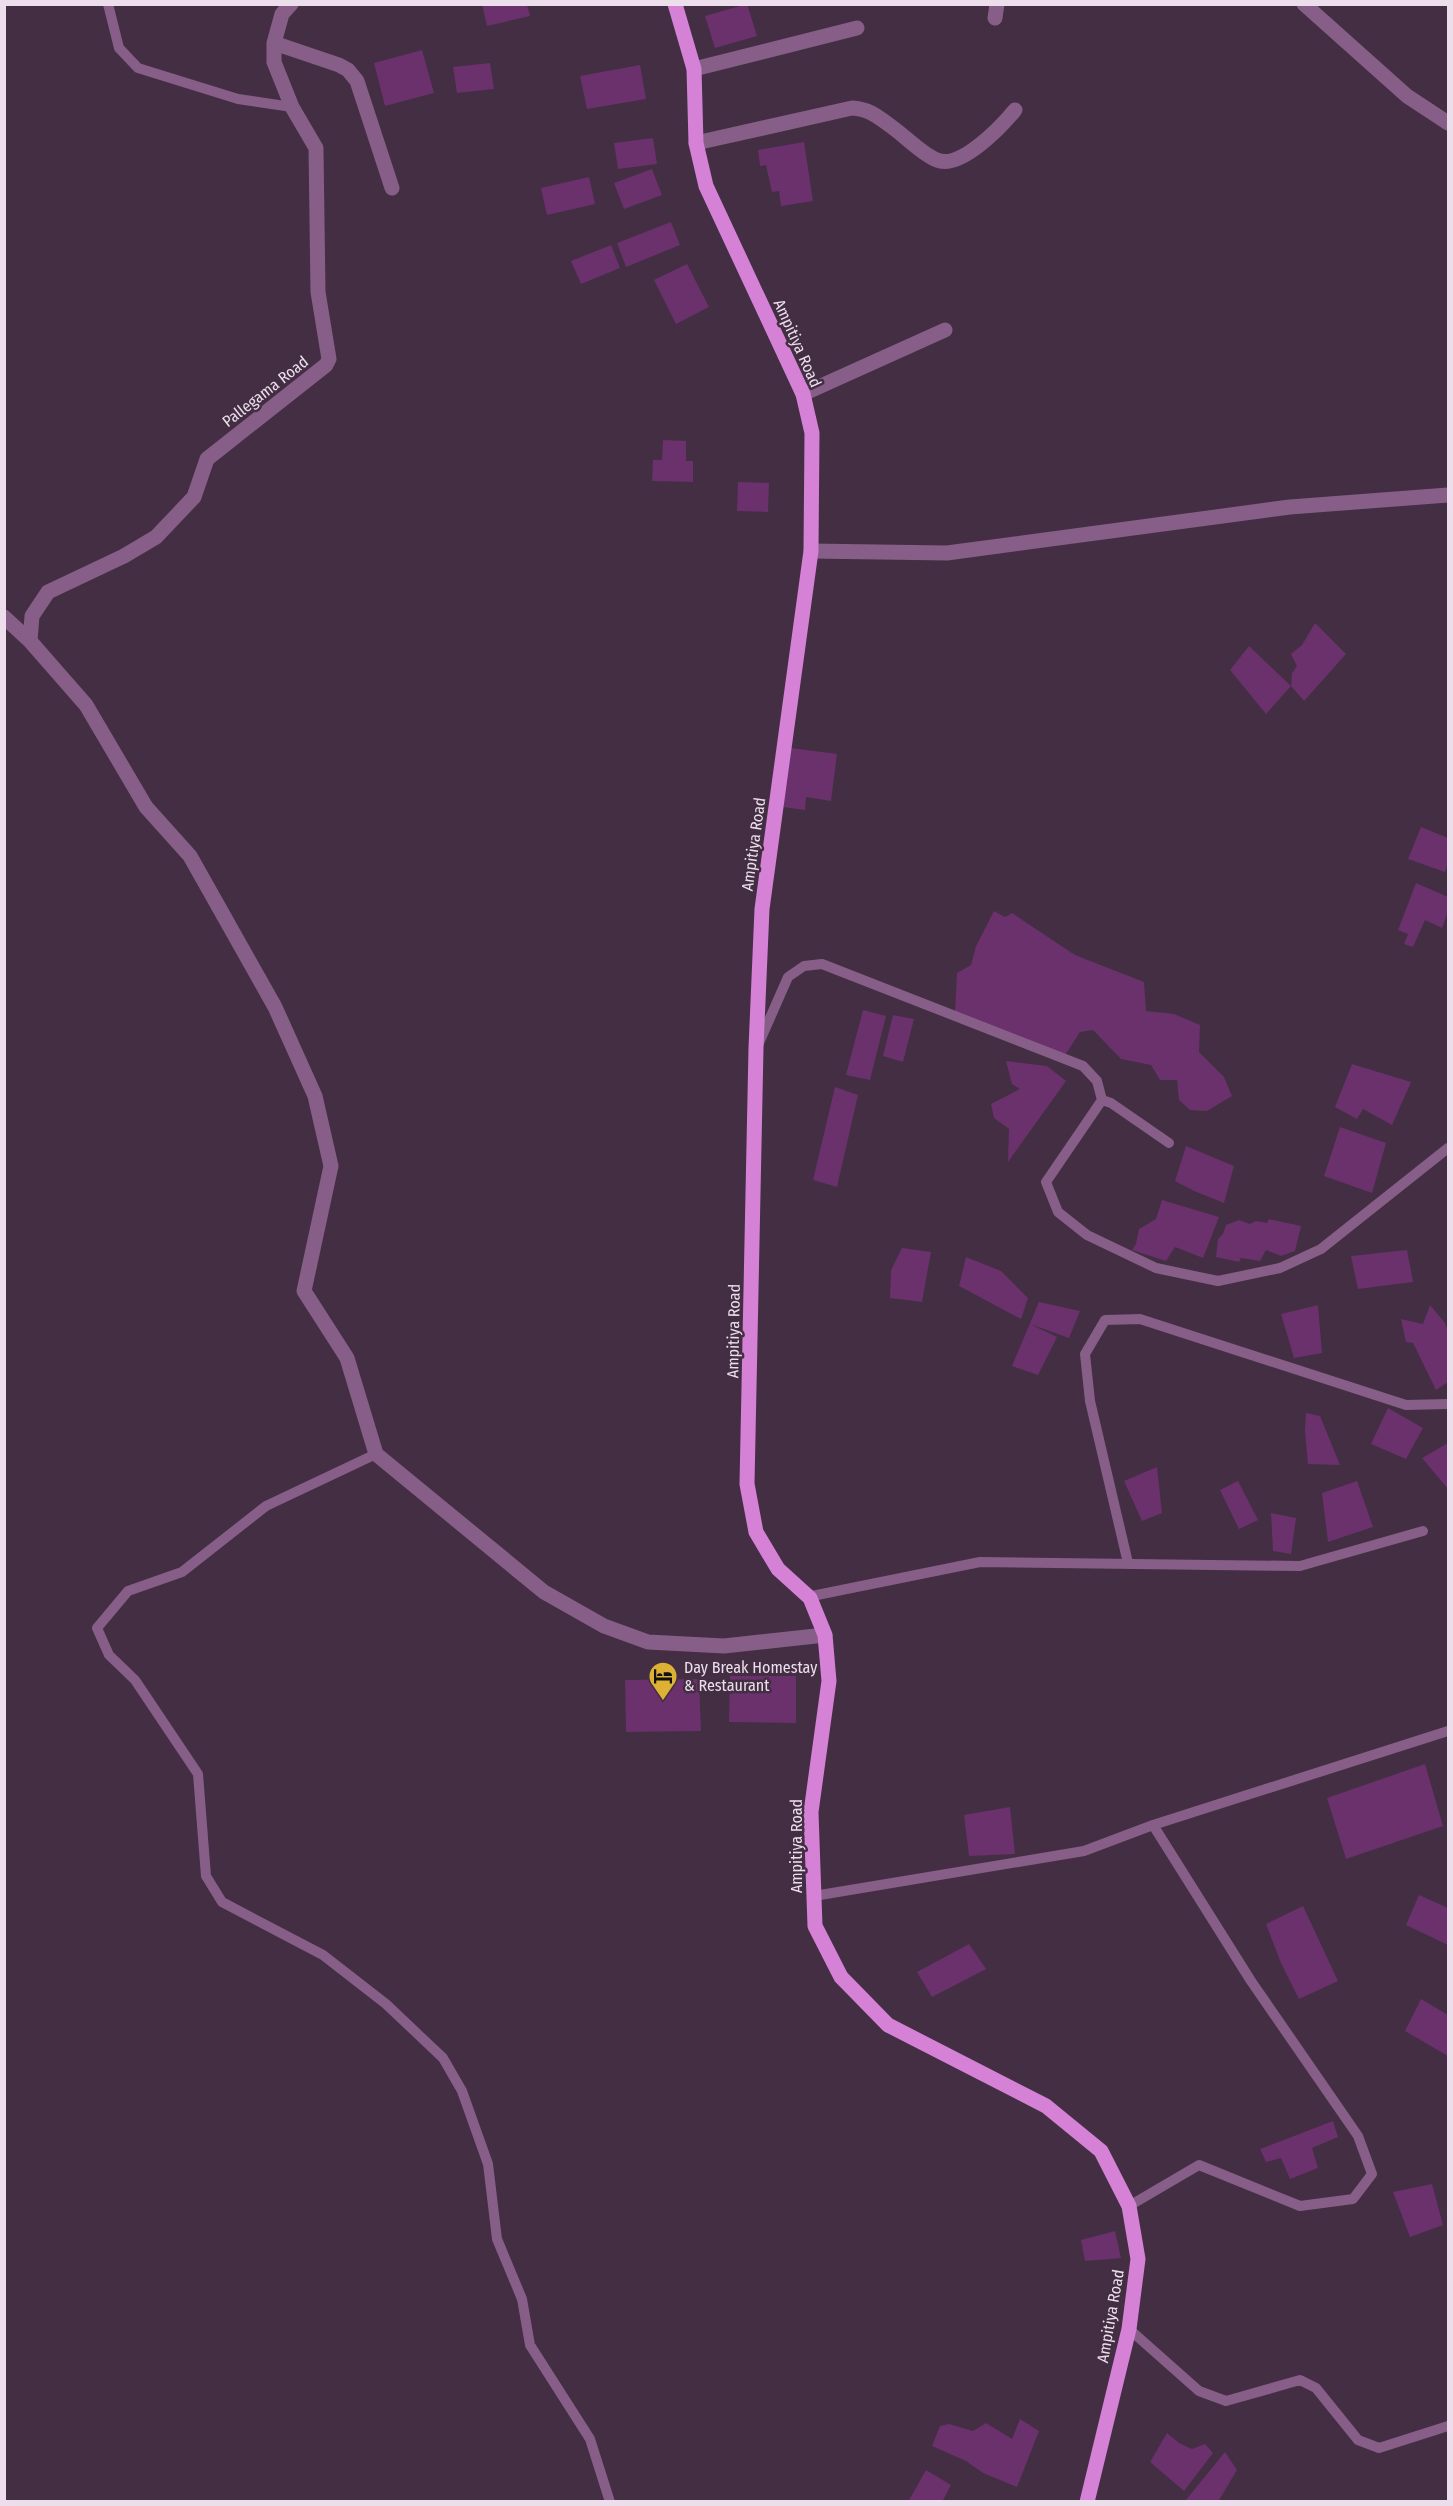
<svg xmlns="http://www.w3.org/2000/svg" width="1453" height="2506" font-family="'Fira Sans Condensed',sans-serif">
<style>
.building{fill:#6a316c}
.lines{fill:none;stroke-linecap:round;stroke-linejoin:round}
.service{stroke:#865e87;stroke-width:10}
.minor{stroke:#865e87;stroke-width:15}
.primary{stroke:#d481d6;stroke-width:15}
.labels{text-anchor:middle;stroke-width:5;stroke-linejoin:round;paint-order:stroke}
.street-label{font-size:16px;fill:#ecdfeb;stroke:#432e43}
.poi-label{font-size:16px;fill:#ecdfeb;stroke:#432e43;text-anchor:start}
</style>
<rect width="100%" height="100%" fill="#432e43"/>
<path class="building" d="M482 4H527L530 16 487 26Z
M747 4 757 36 715 48 705 16Z
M422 50 434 93 385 106 374 63Z
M490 63 494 89 457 93 453 67Z
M640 65 646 99 587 109 580 76Z
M653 138 657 164 618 169 614 143Z
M804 142 813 201 781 206 779 191 772 192 766 165 760 166 758 150Z
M652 169 662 195 624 209 614 183Z
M589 177 595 204 547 215 541 188Z
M671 222 680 245 626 267 617 243Z
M611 245 620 268 581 284 571 261Z
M687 264 709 307 676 324 654 280Z
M663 440 686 441V461H693V482L652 481 653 460H662Z
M738 482 769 483 768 512 737 511Z
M1315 623 1346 654 1304 701 1291 686 1292 673 1297 666 1291 654 1302 645Z
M1249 646 1291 686 1266 714 1230 670Z
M791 748 837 754 831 801 806 797 805 810 783 807Z
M1421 827 1448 838V864L1445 872 1408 859Z
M1416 883 1448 897V912L1442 928 1425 920 1413 947 1404 944 1408 934 1398 930Z
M994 911 1005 917 1012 913 1075 955 1144 982 1146 1011 1174 1014 1200 1025 1199 1052 1224 1077 1232 1096 1207 1111 1190 1110 1179 1100 1177 1080H1160L1151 1065 1121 1059 1093 1030 1080 1032 1064 1057 955 1012 957 973 971 965 976 946Z
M863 1010 886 1016 870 1080 846 1075Z
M893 1015 914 1019 903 1062 883 1056Z
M1006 1061 1047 1066 1066 1081 1008 1162 1009 1129 994 1118 991 1104 1020 1089 1012 1084Z
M1352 1064 1411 1082 1392 1125 1363 1109 1357 1119 1335 1107Z
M835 1087 858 1095 837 1187 813 1180Z
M1340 1127 1386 1143 1372 1193 1324 1176Z
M1186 1146 1234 1166 1224 1203 1194 1191 1175 1181Z
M1162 1200 1219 1217 1203 1258 1175 1247 1166 1261 1132 1250 1136 1244 1139 1229 1156 1219Z
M1269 1219 1301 1226 1295 1251 1281 1256 1266 1250 1260 1261 1241 1258 1239 1262 1216 1257 1218 1239 1223 1234 1226 1225 1239 1220 1250 1224 1256 1221 1267 1223Z
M902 1248 931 1252 922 1302 890 1298 891 1270Z
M1407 1250 1413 1282 1358 1289 1351 1256Z
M966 1257 1001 1271 1028 1298 1021 1319 959 1286Z
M1039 1302 1080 1311 1069 1338 1030 1324 1057 1337 1038 1375 1012 1366Z
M1318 1305 1322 1353 1294 1358 1281 1314Z
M1430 1305 1445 1323 1448 1332V1382L1436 1390 1413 1343 1406 1342 1401 1319 1423 1324Z
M1388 1408 1423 1428 1406 1459 1371 1444Z
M1306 1413 1320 1416 1340 1465 1308 1464 1305 1431Z
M1448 1443V1489L1422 1458Z
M1157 1467 1162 1513 1142 1521 1124 1481Z
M1238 1481 1258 1520 1239 1529 1220 1490Z
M1357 1481 1373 1527 1328 1542 1322 1493Z
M1271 1513 1296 1518 1291 1554 1273 1551Z
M730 1676H796V1723L729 1722Z
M699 1679 701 1731 626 1732 625 1680Z
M1425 1764 1443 1826 1346 1859 1327 1798Z
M1010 1807 1015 1854 969 1856 964 1815Z
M1419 1895 1448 1908V1945L1406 1925Z
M1303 1906 1338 1981 1299 1999 1281 1963 1266 1924Z
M969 1944 986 1969 932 1997 917 1972Z
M1421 1999 1448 2015V2056L1405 2031Z
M1333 2121 1338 2137 1312 2148 1318 2168 1290 2179 1281 2158 1266 2162 1260 2149Z
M1432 2184 1443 2225 1410 2237 1393 2192Z
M1115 2231 1121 2258 1085 2261 1081 2240Z
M1020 2419 1039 2431 1017 2487 983 2473 966 2461 932 2446 940 2426 949 2424 973 2431 986 2423 1012 2439Z
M1167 2433 1179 2443 1192 2449 1205 2444 1213 2453 1184 2491 1150 2462Z
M1225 2452 1237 2470 1218 2502 1185 2501Z
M926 2470 951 2485 942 2502H908Z"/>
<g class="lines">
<path class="service" d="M108 4 119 48 138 68 238 99 292 107
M759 1043 788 977 804 966 822 964 1083 1066 1097 1081 1102 1100 1046 1182 1058 1212 1087 1235 1156 1268 1218 1281 1280 1268 1321 1249 1448 1148
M1102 1100 1111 1103 1169 1143
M376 1454 266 1506 182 1572 128 1591 97 1628 109 1655 135 1680 198 1774 206 1876 222 1902 323 1955 386 2004 443 2058 462 2091 488 2164 497 2239 522 2299 530 2345 590 2439 610 2502
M1128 1563 1090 1401 1085 1354 1105 1320 1140 1319 1406 1405 1448 1404
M810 1598 812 1596 980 1562 1300 1566 1423 1531
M814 1896 1084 1851 1153 1825 1448 1731
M1129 2206 1199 2165 1300 2206 1353 2199 1372 2174 1358 2136 1251 1981 1153 1825
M1129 2329 1199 2391 1226 2401 1300 2380 1316 2388 1358 2440 1379 2448 1448 2426"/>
<path class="minor" d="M291 4 282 14 274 43V62L292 107 316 148 318 292 329 359 326 365 207 459 194 497 156 537 124 556 48 592 32 616 30 641 86 705 146 807 190 856 275 1007 315 1096 331 1166 304 1291 347 1358 376 1454 544 1592 604 1626 648 1642 724 1646 825 1635
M1304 4 1407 96 1448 123
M995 18 997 4
M274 43 339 65 348 70 357 81 392 188
M694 69 857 28
M696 143 852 108C870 109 878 117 892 127 906 137 923 155 937 160 960 170 1001 127 1015 110
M803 394 945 330
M811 551 947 553 1290 507 1448 495
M4 617 30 641"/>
<path class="primary" d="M675 4 694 69 696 143 706 186 803 394 812 433 811 551 762 909 756 1048 747 1484 756 1532 778 1569 810 1598 825 1635 829 1681 811 1812 815 1926 841 1977 888 2025 1046 2106 1101 2151 1129 2206 1138 2259 1129 2329 1087 2502"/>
</g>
<defs>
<g id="hotel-pin" transform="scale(1.5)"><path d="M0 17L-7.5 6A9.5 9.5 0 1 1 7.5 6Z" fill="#ddb133" stroke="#432e43"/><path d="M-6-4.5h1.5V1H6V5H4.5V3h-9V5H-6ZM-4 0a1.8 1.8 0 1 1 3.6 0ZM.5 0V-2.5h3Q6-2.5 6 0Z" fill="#111"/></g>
</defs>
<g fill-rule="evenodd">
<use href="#hotel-pin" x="663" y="1676"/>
</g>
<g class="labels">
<g class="street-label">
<text transform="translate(798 343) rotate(66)" y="6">Ampitiya Road</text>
<text transform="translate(265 391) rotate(-38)" y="6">Pallegama Road</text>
<text transform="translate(753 844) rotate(-82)" y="6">Ampitiya Road</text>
<text transform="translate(733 1331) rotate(-89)" y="6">Ampitiya Road</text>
<text transform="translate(796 1846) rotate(-90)" y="6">Ampitiya Road</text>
<text transform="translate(1110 2316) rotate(-80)" y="6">Ampitiya Road</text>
</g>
<g class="poi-label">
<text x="684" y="1673">Day Break Homestay<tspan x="684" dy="18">&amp; Restaurant</tspan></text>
</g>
</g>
<rect width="1453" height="2506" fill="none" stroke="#ecdfeb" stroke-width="12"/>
</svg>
